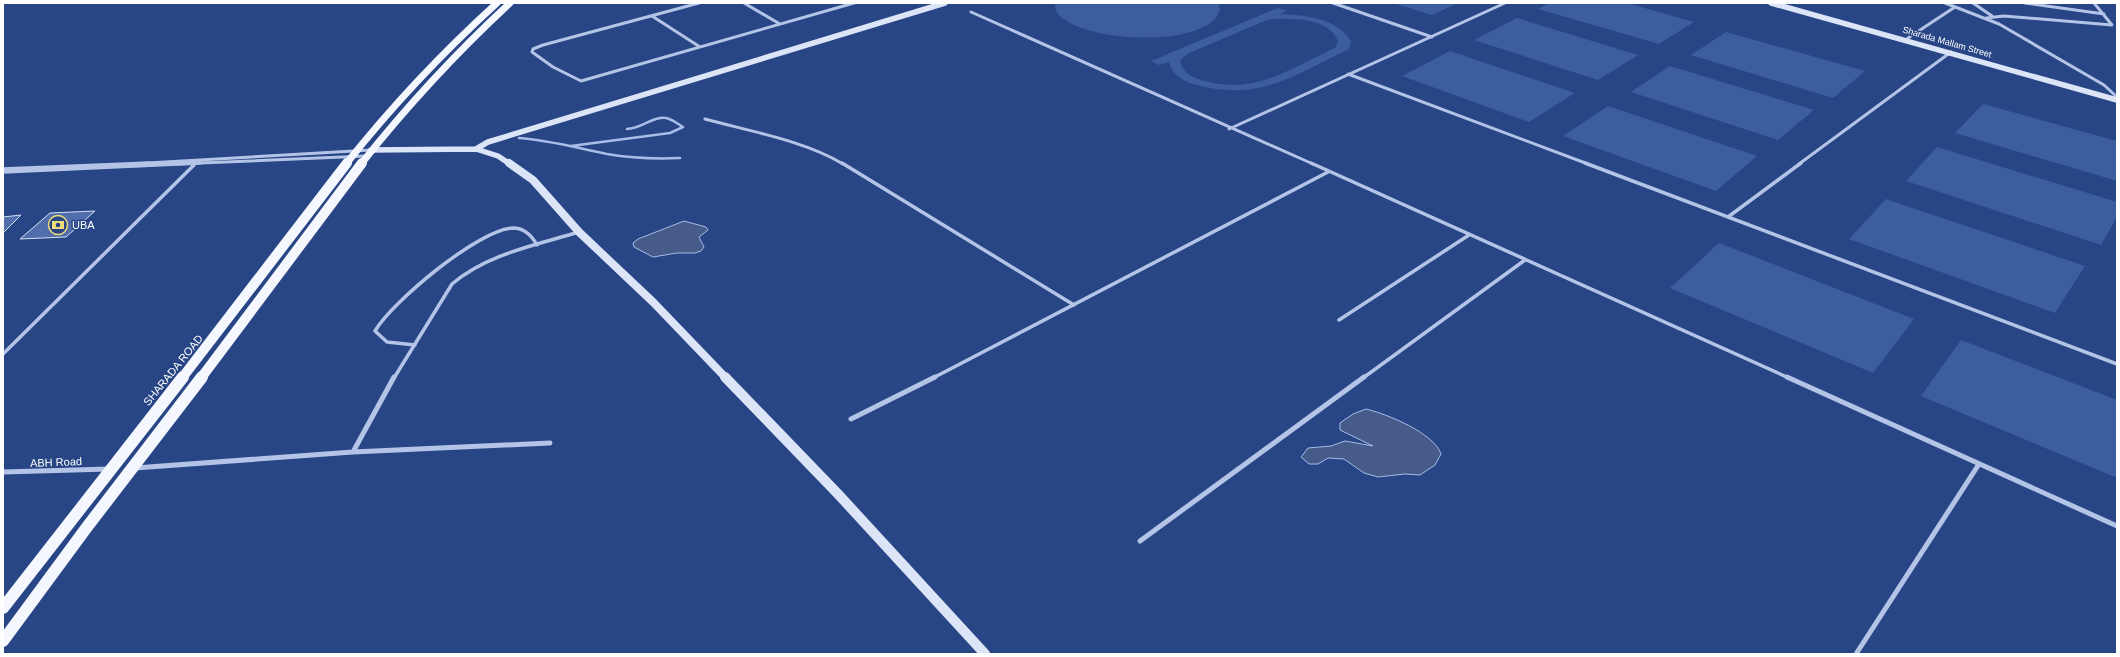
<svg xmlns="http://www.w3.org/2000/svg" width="2120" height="657" font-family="Helvetica,sans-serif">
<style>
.green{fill:#3d5da1;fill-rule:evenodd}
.water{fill:#465b89;stroke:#a7bde7}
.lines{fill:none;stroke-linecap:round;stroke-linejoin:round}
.stream{stroke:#a7bde7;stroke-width:2.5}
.building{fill:#516eac;stroke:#d6e0f6}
.street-far2{stroke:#b3c4e7;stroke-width:3}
.street-far1{stroke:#b3c4e7;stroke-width:3.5}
.street{stroke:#b3c4e7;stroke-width:5}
.secondary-far2{stroke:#dce4f7;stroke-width:5.5}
.secondary-far1{stroke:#dce4f7;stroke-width:8}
.secondary{stroke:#dce4f7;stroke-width:10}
.primary-far2{stroke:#f4f7fe;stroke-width:7}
.primary-far1{stroke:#f4f7fe;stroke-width:10}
.primary{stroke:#f4f7fe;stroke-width:12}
.labels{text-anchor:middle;stroke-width:3;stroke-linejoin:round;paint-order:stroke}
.far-street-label{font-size:9px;fill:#fff;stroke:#284585}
.poi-label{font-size:11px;fill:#fff;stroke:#284585;text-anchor:start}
.street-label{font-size:11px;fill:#fff;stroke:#284585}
</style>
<rect width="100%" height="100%" fill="#284585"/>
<path class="green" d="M1055 3H1218L1220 9C1219 12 1217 17 1215 19 1188 47 1084 42 1058 14 1056 12 1055 7 1055 3Z
M1393 3H1458L1432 15Z
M1549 3H1627L1694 22 1659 44 1538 9Z
M1278 8 1287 11 1280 14C1305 15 1337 18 1351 41L1349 49C1296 74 1262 101 1201 86 1186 83 1173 77 1169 62L1159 65 1151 61ZM1272 19C1293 18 1329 18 1338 41L1335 48C1289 69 1254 96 1201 80 1191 77 1182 72 1180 61L1187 54 1262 22Z
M1517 18 1638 55 1598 80 1474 40Z
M1726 32 1865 71 1833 98 1691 55Z
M1450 51 1575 93 1529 122 1402 76Z
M1670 66 1814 110 1778 140 1631 92Z
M1983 104 2117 141V181L1955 133Z
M1608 106 1757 156 1716 191 1563 136Z
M1937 147 2117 202V217L2101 245 1906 181Z
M1886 199 2085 266 2055 313 1849 239Z
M1719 243 1914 319 1873 373 1670 288Z
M1961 340 2117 400V478L1921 396Z"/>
<path class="water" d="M684 221 706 227 708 230 699 237 704 247 701 251 695 253H677L653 257 634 247 633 243 638 239Z
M1366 409C1387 414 1434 433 1441 454L1435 465 1420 475 1405 474 1378 477 1364 473 1344 459 1328 458 1318 464H1309L1301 457 1308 448 1331 446 1345 441 1373 446 1340 430V423L1353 414Z"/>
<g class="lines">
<path class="stream" d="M519 138C549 140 577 148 607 154 630 158 656 159 680 158
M571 146 670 133 683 127C678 124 672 119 666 118 653 116 641 129 627 129"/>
</g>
<path class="building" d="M95 211 66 237 20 239 50 213Z
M21 215 3 233V217Z"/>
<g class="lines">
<path class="street-far2" d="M699 3 543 45 533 49 532 52 553 67 581 81 854 3
M744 3 780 24
M1333 3 1432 37
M1945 3 1999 24 2104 85 2117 97
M1973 3 1992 16
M2025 3 2104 14
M971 12 1313 164
M652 16 700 47
M1986 18 2004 16 2112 25 2094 3
M1908 38 1955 7
M1348 74 1588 164
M705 119C749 131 805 141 843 164
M1229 129 1505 3
M130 164 371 150
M177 164 366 156
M1799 164 1951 52"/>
<path class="street-far1" d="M842 163 1074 305
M1311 163 1789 378
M1585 163 2117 364
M3 169 150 163
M3 172 200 163
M1728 217 1801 163
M1339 320 1469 235
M415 345 387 342 375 331C392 302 479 229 513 228 524 228 532 236 537 245
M3 354 194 165
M394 378 452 284C487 254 536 245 579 232
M933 378 1328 172
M1363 378 1525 260"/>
<path class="street" d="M1787 377 2117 526
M851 419 935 377
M353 452 394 377
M135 468 353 452 550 443
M3 472 109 469
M1140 541 1364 377
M1856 654 1979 464"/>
<path class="secondary-far2" d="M1771 3 2117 100
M476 149 488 142 945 3
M371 150 476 149 498 156 510 164"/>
<path class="secondary-far1" d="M509 163 533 180 579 232 653 302 726 378"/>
<path class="secondary" d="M725 377 838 494 985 654"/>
<path class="primary-far2" d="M346 164C392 106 442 53 497 3
M361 164C407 106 456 53 510 3"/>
<path class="primary-far1" d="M182 378 347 163
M201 378 362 163"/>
<path class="primary" d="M3 608 183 377
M3 641 87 527 202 377"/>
</g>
<defs>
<g id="bank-ring" transform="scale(1)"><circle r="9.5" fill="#284585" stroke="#efdc79" stroke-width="1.5"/><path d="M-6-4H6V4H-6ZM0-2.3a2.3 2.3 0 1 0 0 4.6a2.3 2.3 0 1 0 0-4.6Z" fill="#efdc79"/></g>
</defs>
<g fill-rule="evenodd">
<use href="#bank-ring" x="58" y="225"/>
</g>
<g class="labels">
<g class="far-street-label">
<text transform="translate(1947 42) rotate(16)" y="3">Sharada Mallam Street</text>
</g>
<g class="poi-label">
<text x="72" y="229">UBA</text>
</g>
<g class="street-label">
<text transform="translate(173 370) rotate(-51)" y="4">SHARADA ROAD</text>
<text transform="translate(56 462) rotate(-2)" y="4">ABH Road</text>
</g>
</g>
<rect width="2120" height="657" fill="none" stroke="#ffffff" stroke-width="8"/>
</svg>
